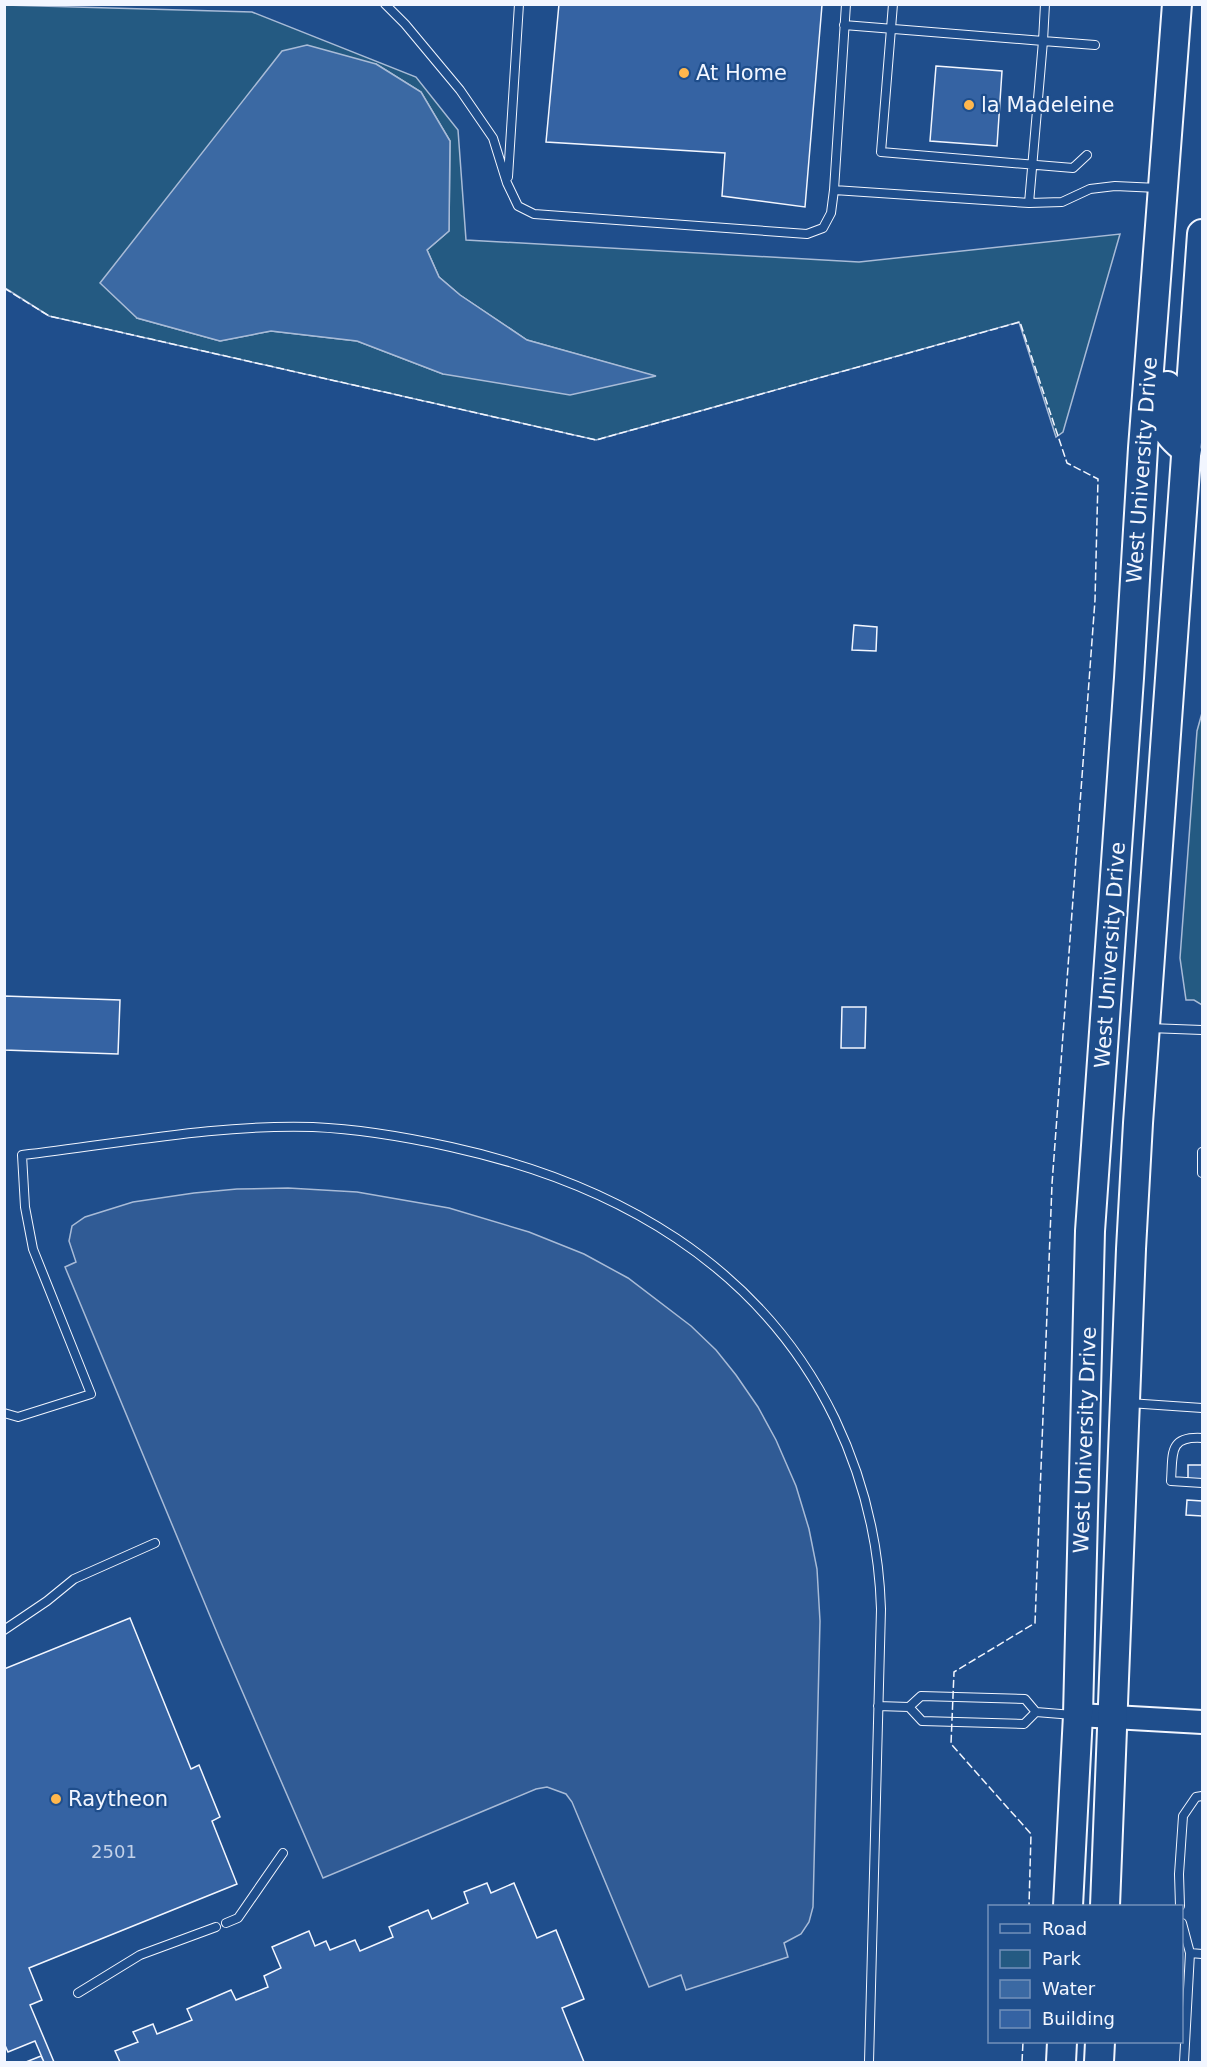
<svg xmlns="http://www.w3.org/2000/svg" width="1207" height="2067" font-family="'DejaVu Sans',sans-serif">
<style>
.green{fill:#245a82;stroke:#a8bbd7;stroke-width:1.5;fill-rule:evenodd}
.parking{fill:#305b95;stroke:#a8bbd7;stroke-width:1.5}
.water{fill:#3b69a3;stroke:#a8bbd7;stroke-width:1.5}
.building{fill:#3563a3;stroke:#f2f6ff;stroke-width:1.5}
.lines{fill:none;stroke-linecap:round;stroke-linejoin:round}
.lane-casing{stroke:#f2f6ff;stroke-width:10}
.secondary-casing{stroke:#f2f6ff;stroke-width:26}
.highway-casing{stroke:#f2f6ff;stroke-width:32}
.lane{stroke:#1f4e8c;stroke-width:8}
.secondary{stroke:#1f4e8c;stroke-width:22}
.highway{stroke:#1f4e8c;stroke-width:28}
.fence{stroke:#f2f6ff;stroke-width:1.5;stroke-dasharray:8 3;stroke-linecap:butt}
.poi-dot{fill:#ffb74d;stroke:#1f4e8c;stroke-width:2}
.labels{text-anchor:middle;stroke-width:4.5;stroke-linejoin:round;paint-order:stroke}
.number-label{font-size:18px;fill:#c3d1e8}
.poi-label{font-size:21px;fill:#f2f6ff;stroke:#1f4e8c;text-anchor:start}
.street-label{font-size:21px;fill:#f2f6ff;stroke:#1f4e8c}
</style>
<rect width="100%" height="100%" fill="#1f4e8c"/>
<path class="green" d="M4 5 252 12 416 77 458 130 466 240 859 262 1120 234 1063 432 1056 437 1019 322 596 440 49 316 5 288ZM376 64 421 92 450 141 449 231 427 250 439 277 460 295 527 340 654 376 443 374 357 341 271 331 220 341 137 318Z
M1202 713V1005L1194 1000H1186L1180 958 1197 731Z"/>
<path class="parking" d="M288 1188 357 1192 449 1208 529 1232 584 1254 628 1278 691 1326 716 1350 736 1375 758 1407 776 1440 796 1486 809 1529 817 1569 820 1621 813 1907 809 1922 801 1934 784 1943 788 1957 686 1990 681 1975 649 1987 572 1802 566 1794 547 1787 536 1789 323 1878 220 1640 65 1267 76 1262 69 1241 72 1226 85 1217 133 1202 194 1193 237 1189Z"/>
<path class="water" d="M307 45 376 64 421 92 450 141 449 231 427 250 439 277 460 295 527 340 656 376 570 395 443 374 357 341 271 331 220 341 137 318 100 283 282 51Z"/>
<path class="building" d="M559 4 822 5 805 207 722 196 725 153 546 142Z
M936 66 1002 71 997 146 930 141Z
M854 625 877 627 876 651 852 650Z
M4 996 120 1000 118 1054 4 1050Z
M842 1007H866L865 1048H841Z
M1188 1465H1202V1480H1188Z
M1187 1500 1202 1501V1516L1186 1515Z
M130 1618 191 1769 199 1765 220 1817 212 1821 237 1884 29 1968 42 2000 30 2005 54 2062H44L35 2041 8 2052 4 2043V1669Z
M487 1883 491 1893 514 1883 537 1938 556 1930 584 1999 562 2008 584 2062H120L115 2051 138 2042 133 2032 153 2024 157 2034 192 2020 187 2009 231 1990 236 2000 268 1987 264 1976 281 1968 272 1947 309 1931 315 1946 326 1941 330 1950 355 1940 360 1951 393 1937 389 1927 428 1910 432 1919 468 1903 464 1892Z
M41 2056 44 2062H26Z"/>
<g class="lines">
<g class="lane-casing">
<path id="lane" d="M385 4 405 24 460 90 493 138 507 183 518 206 534 214 807 234 823 228 831 213 834 190
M846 4 834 190 1029 203 1062 202 1090 189 1115 186 1158 188
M893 4 881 152 1073 168 1087 155
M1045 4 1043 41 1095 45
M844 25 1043 41 1029 203
M508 177 519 4
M1149 1028 1202 1030
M1202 1152V1173
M1129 1403 1202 1408
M4 1413 18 1417 91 1394 33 1249 25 1207 22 1155C119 1144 215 1124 313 1127 359 1129 406 1137 451 1147 615 1183 760 1264 835 1419 864 1480 879 1541 881 1609L869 2062
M1202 1438C1168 1436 1173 1454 1171 1481L1202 1483
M4 1630 47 1601 74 1579 155 1543
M878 1706 909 1707 921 1696 1025 1699 1036 1712 1073 1715
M909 1707 922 1721 1024 1724 1036 1712
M1180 1906 1179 1874 1183 1816 1196 1797 1202 1796
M226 1923 238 1918 283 1853
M1182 1923 1190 1953
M78 1993 140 1955 216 1927
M1184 2062 1190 1953 1202 1954"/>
</g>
<g class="secondary-casing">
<path id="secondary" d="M1078 1715 1202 1722"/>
</g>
<g class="highway-casing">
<path id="highway" d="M1167 386C1164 421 1157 427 1187 450
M1068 1906 1078 1715 1090 1231 1129 678 1143 448 1177 4
M1105 1906 1131 1249 1138 1123 1202 234
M1061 2062 1062 2042
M1099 2062 1100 2042"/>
</g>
<use href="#lane" class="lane"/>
<use href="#secondary" class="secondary"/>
<use href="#highway" class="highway"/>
<path class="fence" d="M4 288 49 316 596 440 1020 322 1067 463 1098 479 1095 600 1052 1184 1035 1623 954 1672 951 1744 1031 1834 1029 1906
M1022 2062 1023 2042"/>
</g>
<g class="poi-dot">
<circle cx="684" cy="73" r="6"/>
<circle cx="969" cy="105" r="6"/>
<circle cx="56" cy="1799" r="6"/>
</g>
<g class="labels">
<g class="number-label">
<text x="114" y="1858">2501</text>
</g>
<g class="poi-label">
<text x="696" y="80">At Home</text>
<text x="981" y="112">la Madeleine</text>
<text x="68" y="1806">Raytheon</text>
</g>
<g class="street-label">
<text transform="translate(1142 470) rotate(-86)" y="7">West University Drive</text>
<text transform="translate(1110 955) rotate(-86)" y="7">West University Drive</text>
<text transform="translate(1085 1440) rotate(-88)" y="7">West University Drive</text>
</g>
</g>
<rect width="1207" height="2067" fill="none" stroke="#f2f6ff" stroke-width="12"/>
<rect x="988" y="1905" width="195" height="138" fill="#1f4e8c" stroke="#7391ba" stroke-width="1.5"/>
<rect x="1000" y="1924" width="30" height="9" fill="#1f4e8c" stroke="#7391ba" stroke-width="1.5"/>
<text x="1042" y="1935" font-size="18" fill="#f2f6ff">Road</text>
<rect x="1000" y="1950" width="30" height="18" fill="#245a82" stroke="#7391ba" stroke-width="1.5"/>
<text x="1042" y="1965" font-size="18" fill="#f2f6ff">Park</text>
<rect x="1000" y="1980" width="30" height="18" fill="#3b69a3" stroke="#7391ba" stroke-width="1.5"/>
<text x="1042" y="1995" font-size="18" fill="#f2f6ff">Water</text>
<rect x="1000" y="2010" width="30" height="18" fill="#3563a3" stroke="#7391ba" stroke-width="1.5"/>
<text x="1042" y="2025" font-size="18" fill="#f2f6ff">Building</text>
</svg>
